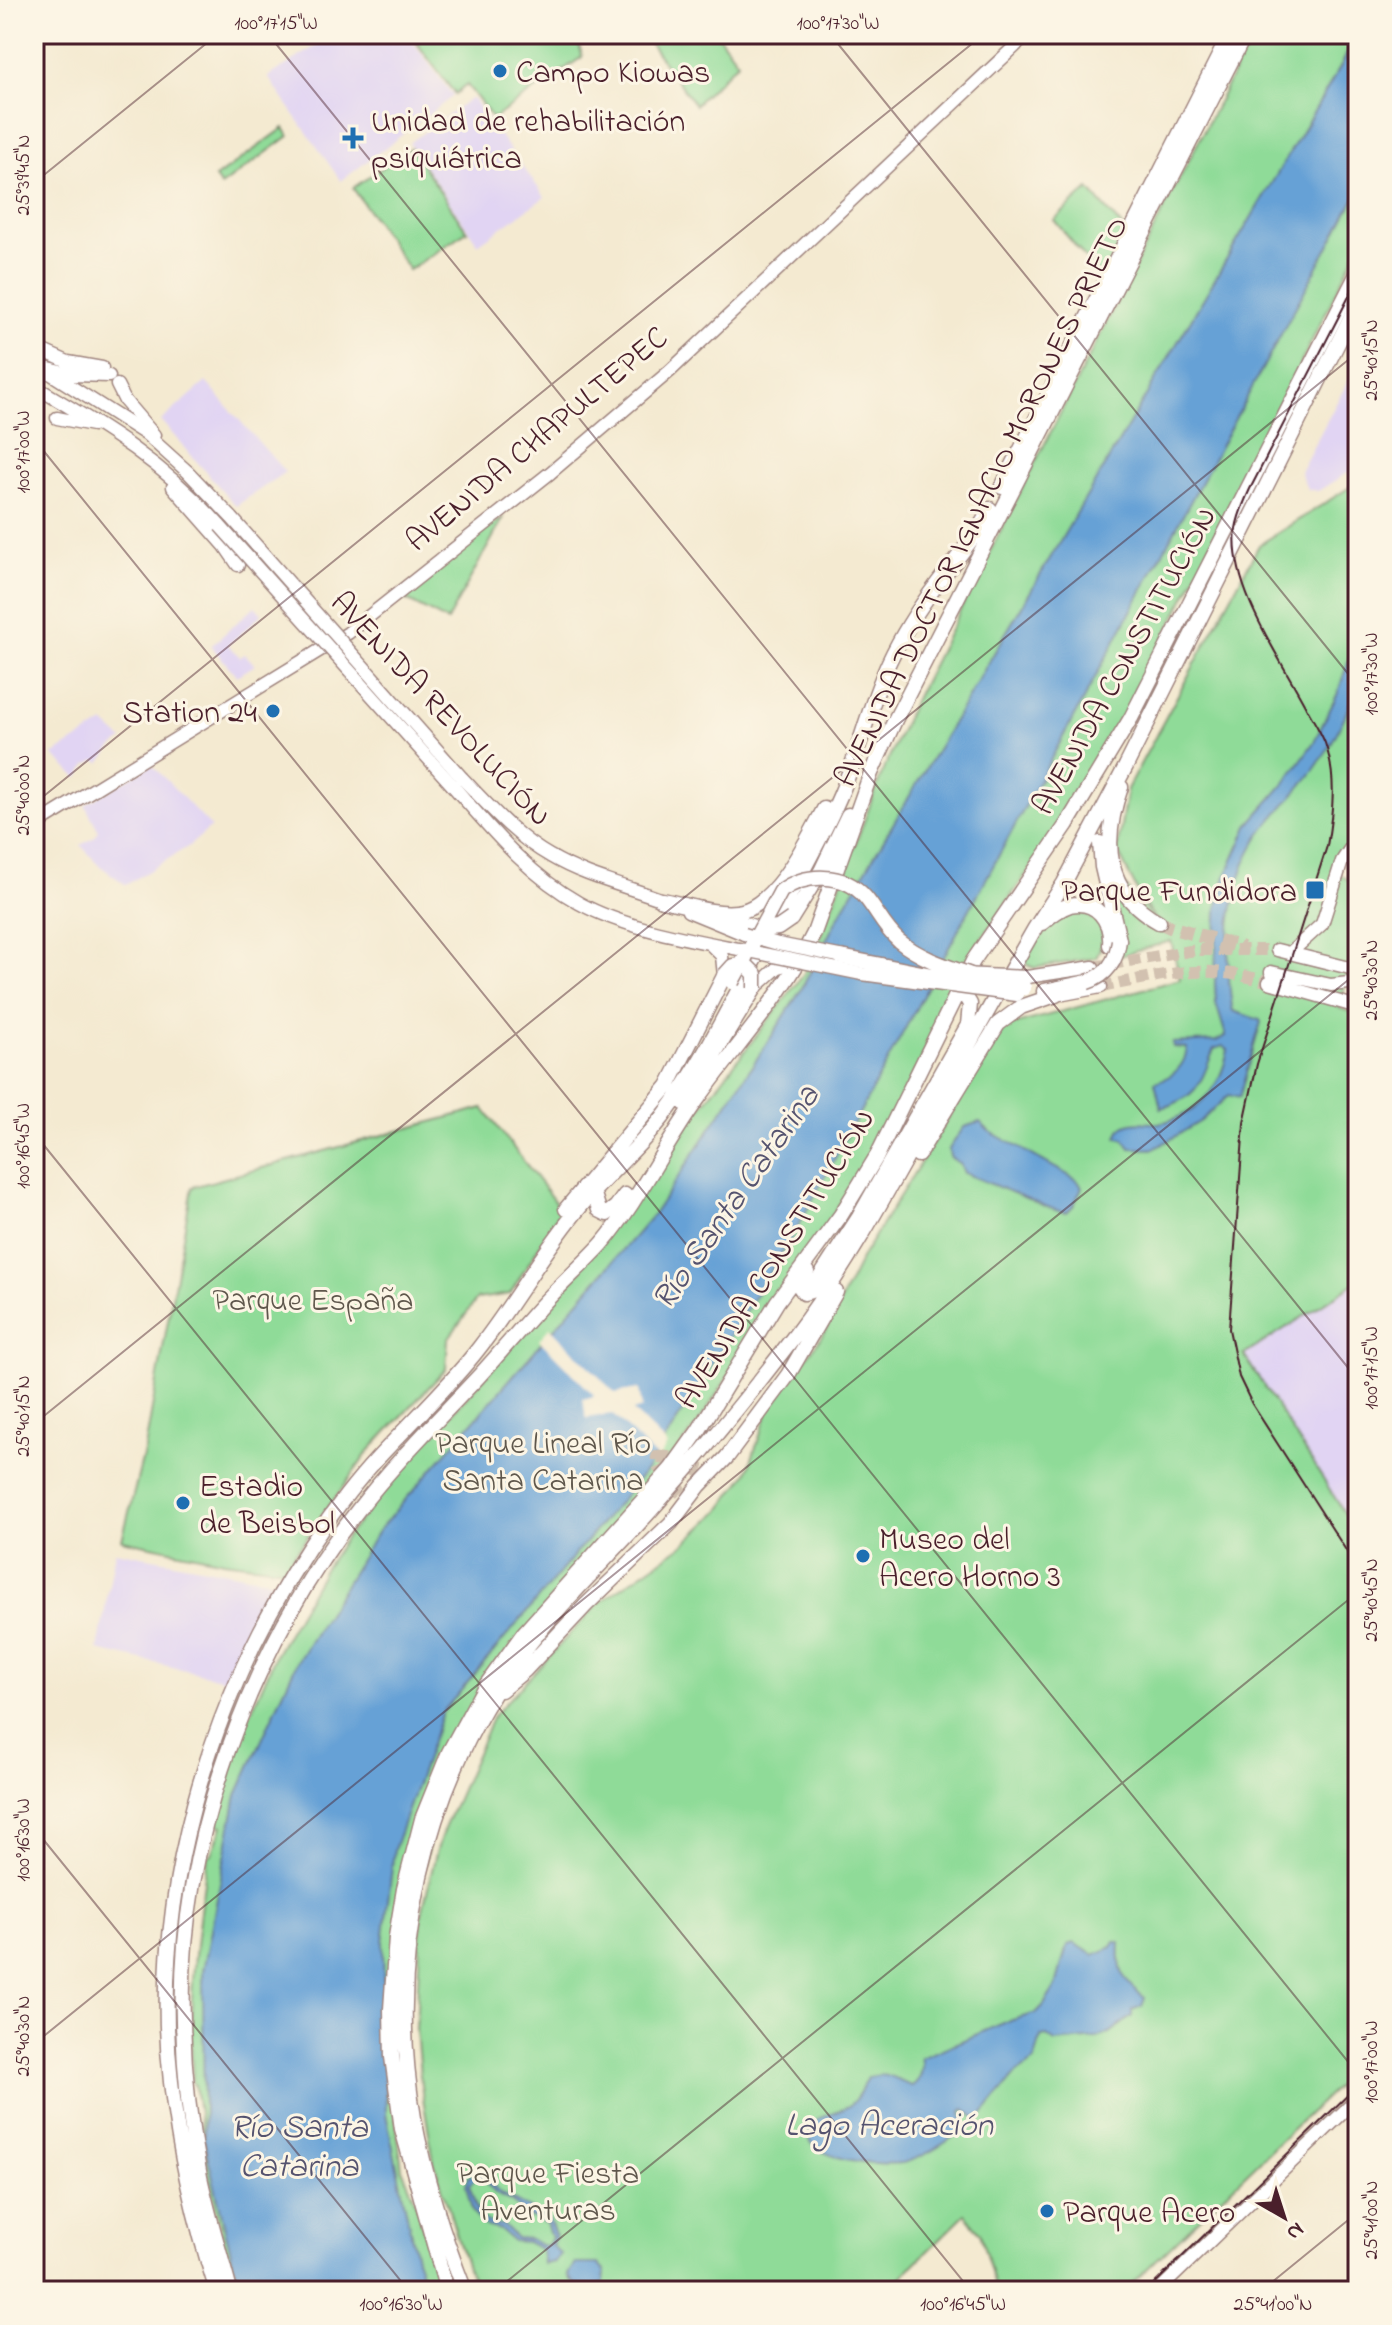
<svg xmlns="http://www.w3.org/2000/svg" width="1392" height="2325" font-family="'Indie Flower',sans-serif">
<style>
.built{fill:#e1d4f3}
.green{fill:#8fdb98;stroke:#6c7d62;stroke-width:2}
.water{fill:#66a1d6;stroke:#586080;stroke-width:2;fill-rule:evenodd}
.pier{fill:#f4ead1}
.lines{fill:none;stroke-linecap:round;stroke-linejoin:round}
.primary-tunnel{stroke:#d2c1b0;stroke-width:12;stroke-dasharray:12 6;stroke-linecap:butt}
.highway-tunnel{stroke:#d2c1b0;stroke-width:14;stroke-dasharray:14 7;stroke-linecap:butt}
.secondary-casing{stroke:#9f847e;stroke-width:15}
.primary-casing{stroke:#9f847e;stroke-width:15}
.highway-casing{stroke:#9f847e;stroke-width:17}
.secondary{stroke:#fff;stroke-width:12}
.primary{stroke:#fff;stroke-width:12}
.highway{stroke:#fff;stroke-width:14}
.rail{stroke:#4a1f2b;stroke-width:2}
.primary-bridge-casing{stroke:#9f847e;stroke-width:15;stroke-linecap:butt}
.highway-bridge-casing{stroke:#9f847e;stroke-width:17;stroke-linecap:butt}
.primary-bridge{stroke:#fff;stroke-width:12}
.highway-bridge{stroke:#fff;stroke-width:14}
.ticks{fill:none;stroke:#4a1f2b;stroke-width:2;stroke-opacity:0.45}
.poi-dot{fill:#1f6fb2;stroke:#fcf5e5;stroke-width:3}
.labels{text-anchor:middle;stroke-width:6;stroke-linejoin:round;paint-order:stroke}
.poi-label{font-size:32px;fill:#4a1f2b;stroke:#fcf5e5;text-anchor:start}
.street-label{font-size:32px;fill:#4a1f2b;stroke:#fcf5e5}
.park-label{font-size:32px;fill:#5f574c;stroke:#fcf5e5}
.water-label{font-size:34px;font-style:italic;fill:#55536f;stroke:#fcf5e5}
.neatline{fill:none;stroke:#4a1f2b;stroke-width:3}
.ticks-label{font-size:20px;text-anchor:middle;fill:#4a1f2b}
</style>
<rect width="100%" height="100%" fill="#fcf5e5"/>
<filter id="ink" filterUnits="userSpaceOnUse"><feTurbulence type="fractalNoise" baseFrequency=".0125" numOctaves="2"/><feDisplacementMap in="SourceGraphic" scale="16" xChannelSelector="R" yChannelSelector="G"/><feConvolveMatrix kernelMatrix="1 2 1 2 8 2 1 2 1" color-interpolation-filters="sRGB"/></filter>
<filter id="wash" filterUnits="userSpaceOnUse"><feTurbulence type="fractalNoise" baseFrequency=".006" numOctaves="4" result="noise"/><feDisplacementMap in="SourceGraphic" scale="32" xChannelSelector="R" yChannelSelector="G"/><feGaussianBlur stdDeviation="1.8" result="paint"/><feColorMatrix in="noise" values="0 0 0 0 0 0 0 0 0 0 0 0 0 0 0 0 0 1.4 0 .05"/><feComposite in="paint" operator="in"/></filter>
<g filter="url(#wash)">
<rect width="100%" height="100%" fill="#f4ead1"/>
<path class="built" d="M335 34H407L453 96 341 181 268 77Z
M472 98 545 197 478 244 409 143Z
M1358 362V466L1318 491 1307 489 1300 472Z
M206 382 285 472 236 506 161 421Z
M255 606 262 614 228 645 240 657 245 654 255 665 237 676 211 646Z
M104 723 123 740 112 748 100 763 96 760 87 765 78 778 53 755Z
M152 765 211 827 189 846 126 885 99 865 81 845 95 837 99 831 85 805Z
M1358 1281V1534L1244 1355Z
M115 1551 285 1583 234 1681 98 1650Z"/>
<path class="green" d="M410 34H577L582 57 493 119 467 85 455 94Z
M643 34H717L738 62 695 105Z
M1253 34H1358V248L1288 389 1264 431 1250 468 1157 653 1137 684 1125 717 1093 778 976 947 885 1134 695 1428 447 1746 388 2060 402 2169 414 2197 441 2291H235L207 2170 195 2085 193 2084C187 2007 196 1932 208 1856L212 1854 222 1826 215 1823 245 1726 276 1654 323 1571 346 1537 407 1462 534 1323 804 974 821 935 881 776 911 707Z
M284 128 289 136 221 186 215 178Z
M411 148 467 231 409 270 353 188Z
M1089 189 1129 235 1105 282 1054 220Z
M1358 482V828L1333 870 1358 886V956L1352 961 1339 1008 1358 1014V1281L1244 1355 1358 1534V2066L1124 2291H999L995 2286 980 2233 965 2214 887 2291H786L781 2284 772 2291H477L467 2268 434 2162 421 2086 416 2030 421 1917 436 1853 443 1831 493 1716 598 1604 683 1545 721 1509 747 1473 768 1412 826 1330 863 1255 1005 1027 1180 979 1171 941 1120 956 1107 866 1160 925 1142 901 1117 850 1127 789 1259 545Z
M504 517 447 621 397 595Z
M1070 913C1100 912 1110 932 1096 958L1034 968 1027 965 1025 959 1044 932Z
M483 1108 561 1210 510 1294 477 1299 448 1339 446 1369 369 1451 284 1569 224 1561 122 1540 145 1448 192 1187Z"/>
<path class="water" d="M1356 34H1358V192L795 1232 647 1469 442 1713 394 1850 383 1943 386 2114 416 2258 427 2291H240L204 2141 203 1971 237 1795 297 1662 378 1531 653 1215 768 1042 801 990 837 919 1342 64Z
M1358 632C1358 646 1360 661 1358 675 1351 711 1330 750 1307 779 1292 798 1274 815 1260 835 1228 883 1224 952 1232 1007L1233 1011 1260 1020 1261 1022 1239 1098 1229 1095 1201 1121 1154 1149 1130 1148 1124 1139 1117 1138C1119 1131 1121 1126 1128 1124 1138 1120 1149 1124 1159 1123 1199 1116 1221 1087 1228 1050L1223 1046 1214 1049C1201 1081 1199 1098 1161 1108L1155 1082C1173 1077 1185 1067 1187 1048L1173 1047 1172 1043 1216 1041 1226 1036 1216 1003 1215 984 1217 909 1226 876 1249 824 1285 783 1314 742 1337 695Z
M980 1122 989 1131 1077 1180 1082 1187 1074 1205 1067 1212 1055 1210 964 1173 960 1164 950 1157 949 1149 964 1127Z
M1115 1942H1120C1118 1972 1122 1981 1145 1998L1142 2006 1132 2010V2016L1110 2033 1097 2038 1055 2042 1047 2036 1041 2037 1035 2060 1016 2074 983 2114 976 2118 965 2109 962 2111 964 2125 960 2132C944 2144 925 2157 906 2162 888 2167 800 2161 810 2130 815 2113 840 2115 851 2104 858 2098 863 2086 868 2078 887 2070 895 2081 912 2086 921 2080 924 2068 921 2058L1006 2022 1036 2013 1043 2006 1056 1986 1067 1945 1074 1943 1094 1955 1112 1947Z
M475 2173 483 2174 499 2192 549 2220 555 2235 552 2246 561 2254 554 2262 543 2264 542 2250 527 2242 513 2241 500 2230 486 2226 479 2221 472 2210 466 2186 469 2177ZM476 2177 482 2178 496 2194 512 2202 528 2216 546 2223 551 2238 547 2245 542 2246 530 2239 516 2238 503 2225C475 2224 478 2208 469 2186Z
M576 2264H598L605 2272 604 2282C592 2289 572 2289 568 2274Z"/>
<path class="pier" d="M550 1327 615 1393 639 1389 642 1408 633 1411 667 1445 658 1459 612 1414 586 1418 583 1399 595 1396 539 1340Z"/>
</g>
<g filter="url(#ink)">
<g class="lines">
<path class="primary-tunnel" d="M1093 967 1196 950H1277
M1101 987C1167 974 1202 963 1269 982"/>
<path class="highway-tunnel" d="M1159 922 1170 927 1243 948
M682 1493C673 1483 656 1471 658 1457L668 1458 702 1471"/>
<g class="secondary-casing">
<path id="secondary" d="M34 826 348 633 550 473 670 371 1028 34"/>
</g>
<g class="primary-casing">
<path id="primary" d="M34 347 68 362 102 368
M34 363 147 435 188 472 232 518
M49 369 73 375 109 376
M117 385 125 401 154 435
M34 386C106 428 165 464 220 526
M57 418 93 425
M173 487 225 546 238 565
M462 778C489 806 516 837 550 856 587 878 631 887 671 903
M453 786C491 829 527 874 579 903 624 928 688 939 739 949
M688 911 744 934
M710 944 722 956 724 976
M1277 950 1358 970
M1290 953 1322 924 1342 861 1358 837
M1271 972 1331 985 1358 982
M1027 977 1093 967
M1269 982 1358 1007
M755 988 777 968 795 961
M1064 994 1101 987
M1158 2291 1358 2098"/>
</g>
<g class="highway-casing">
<path id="highway" d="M1002 487 1230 34
M1121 787C1102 841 1104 892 1159 922
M1100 843 1102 867 1119 940
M662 900C685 904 713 915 737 912 775 908 807 840 824 809
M723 917 763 930
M791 919 821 871 848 815
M1042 923C1050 916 1060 908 1070 905 1097 899 1112 922 1110 945
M1044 991 1087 982
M684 1103 755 988
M918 1155 998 1024 1021 1007 1056 995
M593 1191 599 1210 607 1214 616 1207 625 1195
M566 1209 668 1086 724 976
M807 1272 799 1286 804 1293 811 1291 859 1217 968 1025 970 1004 960 988
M501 1690 525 1670 586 1605 671 1523 699 1486 727 1457 788 1375 836 1292
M217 2291C195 2223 179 2153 171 2082 150 1899 208 1702 308 1549 328 1519 351 1487 376 1460 410 1423 448 1388 479 1348 515 1302 543 1251 580 1207 606 1175 638 1149 663 1117 701 1066 730 1005 760 949 787 898 817 849 840 796 859 752 869 705 889 662 902 634 919 608 937 584 956 559 976 537 990 509
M230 2291C220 2253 208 2215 200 2177 190 2126 184 2073 183 2021 177 1844 250 1649 358 1510 395 1462 438 1420 479 1376 500 1353 520 1329 541 1306 561 1284 583 1265 602 1244 639 1200 664 1146 697 1100 737 1044 784 995 814 933L871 773 895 720 1245 34
M447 2291 402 2129 392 2057 391 2009 396 1937 404 1889 422 1819 449 1752 484 1688 523 1634 671 1469 699 1430 777 1302 841 1215 877 1156 973 961 1067 824 1131 718 1358 272
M465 2291C443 2235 425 2177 414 2118 386 1958 423 1786 520 1656 559 1604 608 1558 651 1510 702 1454 750 1394 796 1334 849 1264 889 1188 931 1113 965 1051 1000 989 1035 928L1064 883 1126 766 1358 303"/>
</g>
<use href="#secondary" class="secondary"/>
<use href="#primary" class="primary"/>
<use href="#highway" class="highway"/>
<path class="rail" d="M1358 279 1250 489C1244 502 1238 515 1236 529 1229 586 1279 656 1305 705 1311 717 1320 730 1325 743 1337 777 1333 811 1327 846L1257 1064 1244 1123 1229 1329 1239 1377 1252 1404 1358 1569
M1147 2291 1358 2085"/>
<g class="primary-bridge-casing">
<path id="primary-bridge" d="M232 518 462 778
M220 526 453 786
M744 934 778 944 849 958
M739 949 862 974 1017 995
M962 974 1027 977"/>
</g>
<g class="highway-bridge-casing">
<path id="highway-bridge" d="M763 930 778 928 791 919
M841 957 967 982 1024 988
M724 976 733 966 746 965 755 974V988
M732 982 781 891C805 873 844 872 865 897 877 911 884 928 899 941 920 958 945 966 971 975
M1087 982C1107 976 1117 960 1119 940"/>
</g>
<use href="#primary-bridge" class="primary-bridge"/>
<use href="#highway-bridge" class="highway-bridge"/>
</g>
</g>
<path class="ticks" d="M268 34 1358 1380M830 34 1358 686M34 183 218 34M34 439 1358 2074M34 804 984 34M34 1133 971 2291M34 1424 1358 352M34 1828 409 2291M34 2044 1358 972M495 2291 1358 1592M1261 2291 1358 2212"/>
<g class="poi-dot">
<circle cx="500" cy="71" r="8"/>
<path d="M349 126h8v8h8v8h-8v8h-8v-8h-8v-8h8z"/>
<circle cx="273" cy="711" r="8"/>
<rect x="1305" y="880" width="20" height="20" rx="4"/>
<circle cx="183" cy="1503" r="8"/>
<circle cx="863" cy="1556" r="8"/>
<circle cx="1047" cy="2211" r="8"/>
</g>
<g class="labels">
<g class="poi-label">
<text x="516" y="82">Campo Kiowas</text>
<text x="371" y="131">Unidad de rehabilitación<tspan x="371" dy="37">psiquiátrica</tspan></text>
<text x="257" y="722" text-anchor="end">Station 24</text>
<text x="1297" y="901" text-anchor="end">Parque Fundidora</text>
<text x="199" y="1496">Estadio<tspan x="199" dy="37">de Beisbol</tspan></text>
<text x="879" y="1549">Museo del<tspan x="879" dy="37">Acero Horno 3</tspan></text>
<text x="1063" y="2222">Parque Acero</text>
</g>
<g class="street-label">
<text transform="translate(536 438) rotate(-40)" y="11">AVENIDA CHAPULTEPEC</text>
<text transform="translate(980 501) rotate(-64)" y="11">AVENIDA DOCTOR IGNACIO MORONES PRIETO</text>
<text transform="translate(1123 660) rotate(-61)" y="11">AVENIDA CONSTITUCIÓN</text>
<text transform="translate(442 708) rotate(47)" y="11">AVENIDA REVOLUCIÓN</text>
<text transform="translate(774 1258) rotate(-58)" y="11">AVENIDA CONSTITUCIÓN</text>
</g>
<g class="park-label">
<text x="313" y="1310">Parque España</text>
<text x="543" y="1453">Parque Lineal Río<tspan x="543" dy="37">Santa Catarina</tspan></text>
<text x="548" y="2183">Parque Fiesta<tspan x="548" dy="37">Aventuras</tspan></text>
</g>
<g class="water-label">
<text transform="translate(734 1196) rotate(-55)" y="12">Río Santa Catarina</text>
<text x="889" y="2135">Lago Aceración</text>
<text x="299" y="2137">Río Santa<tspan x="299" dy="39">Catarina</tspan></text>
</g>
</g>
<rect width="1392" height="2325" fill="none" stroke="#fcf5e5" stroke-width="88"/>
<g transform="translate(1284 2217) rotate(141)" stroke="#fcf5e5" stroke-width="6" paint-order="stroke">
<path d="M0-6L14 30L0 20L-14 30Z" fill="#4a1f2b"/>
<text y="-12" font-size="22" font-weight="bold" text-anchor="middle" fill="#4a1f2b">N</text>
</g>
<rect x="44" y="44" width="1304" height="2237" class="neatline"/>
<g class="ticks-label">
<text x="276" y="29">100°17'15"W</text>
<text x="838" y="29">100°17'30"W</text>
<text transform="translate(22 175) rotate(-90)" y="7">25°39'45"N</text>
<text transform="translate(1370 360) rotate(-90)" y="7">25°40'15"N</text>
<text transform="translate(22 452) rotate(-90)" y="7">100°17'00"W</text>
<text transform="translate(1370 674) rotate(-90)" y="7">100°17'30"W</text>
<text transform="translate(22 795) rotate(-90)" y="7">25°40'00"N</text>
<text transform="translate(1370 980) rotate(-90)" y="7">25°40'30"N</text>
<text transform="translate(22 1146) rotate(-90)" y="7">100°16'45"W</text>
<text transform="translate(1370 1368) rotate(-90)" y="7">100°17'15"W</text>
<text transform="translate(22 1416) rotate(-90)" y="7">25°40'15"N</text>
<text transform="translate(1370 1600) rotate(-90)" y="7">25°40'45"N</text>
<text transform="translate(22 1840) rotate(-90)" y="7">100°16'30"W</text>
<text transform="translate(22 2036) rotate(-90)" y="7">25°40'30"N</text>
<text transform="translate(1370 2062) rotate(-90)" y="7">100°17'00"W</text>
<text transform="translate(1370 2220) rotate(-90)" y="7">25°41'00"N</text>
<text x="401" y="2310">100°16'30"W</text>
<text x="963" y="2310">100°16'45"W</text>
<text x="1273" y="2310">25°41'00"N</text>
</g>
</svg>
